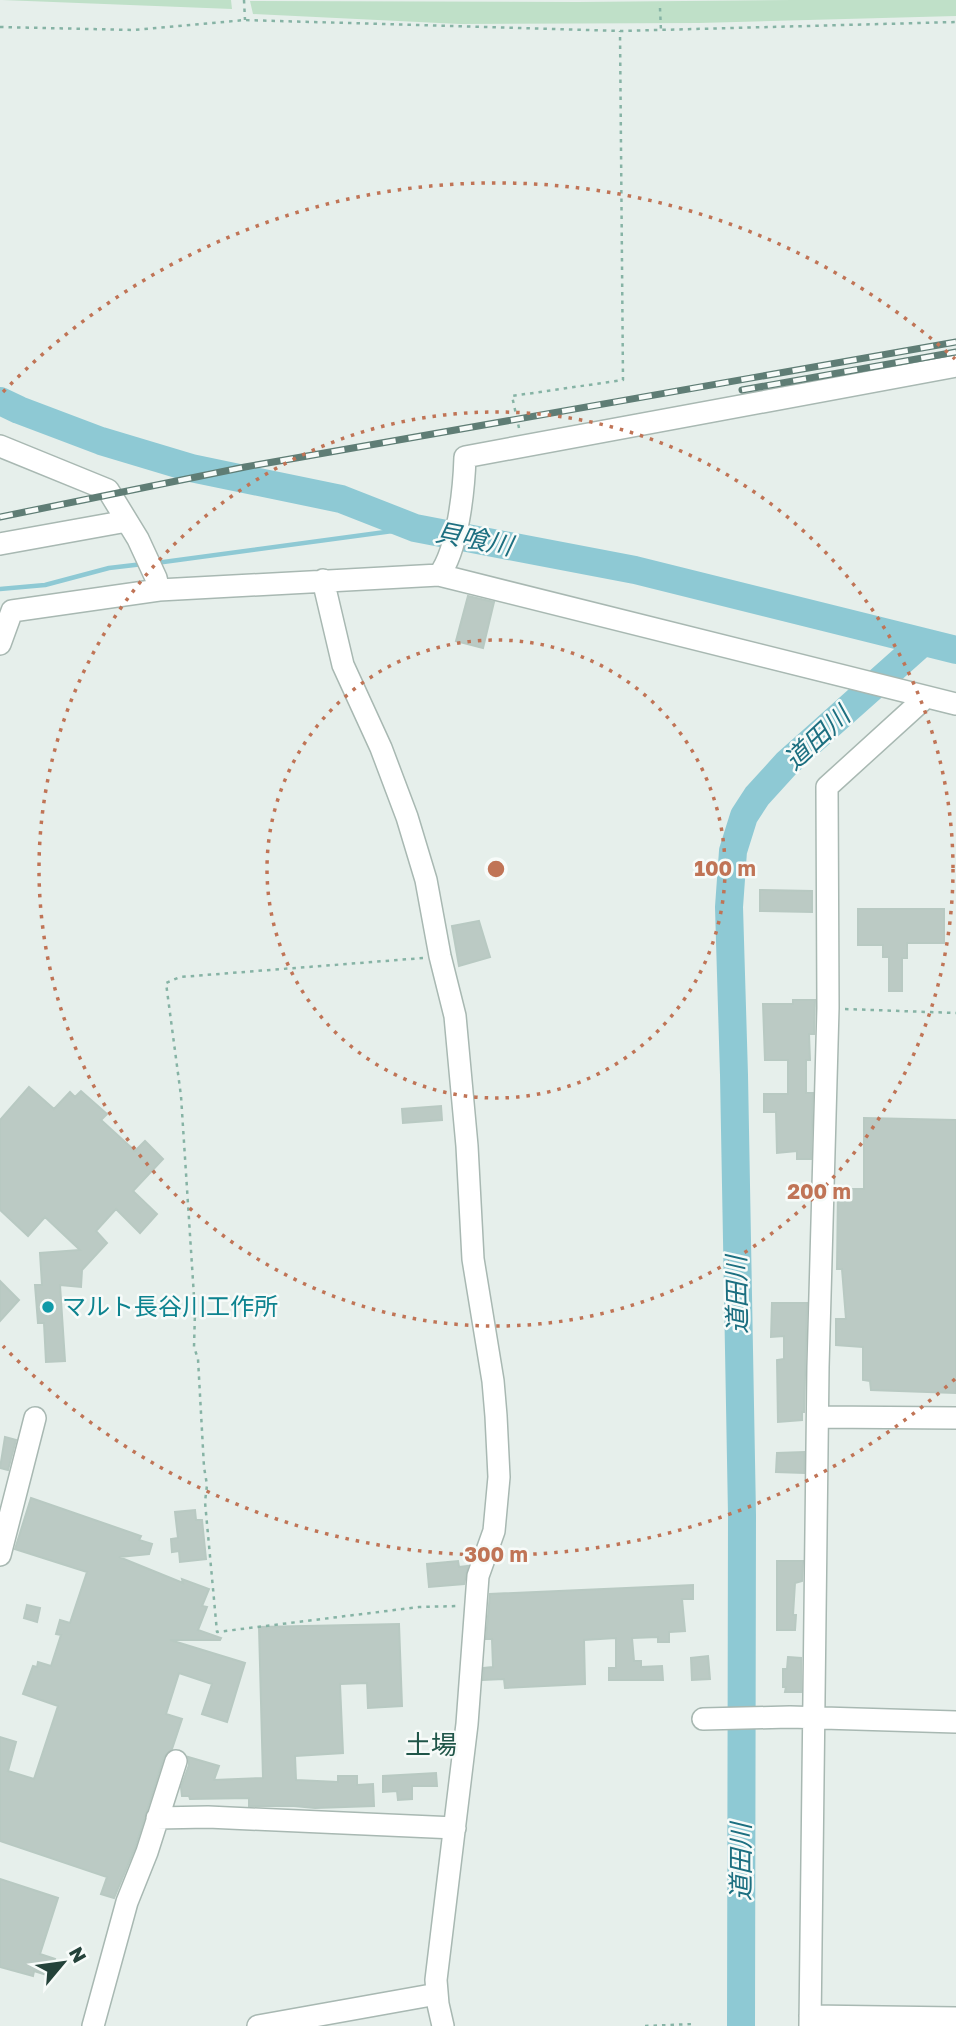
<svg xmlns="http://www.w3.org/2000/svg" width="956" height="2026" font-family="'Golos Text','Noto Sans JP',sans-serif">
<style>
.green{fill:#bfe0c8}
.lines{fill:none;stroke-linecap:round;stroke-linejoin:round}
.stream{stroke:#8ec9d4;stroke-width:4.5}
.river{stroke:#8ec9d4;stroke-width:28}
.building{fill:#bbcac4;stroke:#b8c9c2;stroke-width:2}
.minor-casing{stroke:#a8b8b2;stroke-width:24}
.path{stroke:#86b3a5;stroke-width:2.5;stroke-dasharray:3.5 5;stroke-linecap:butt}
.minor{stroke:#fff;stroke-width:21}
.rail-casing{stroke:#5f7d75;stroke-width:7}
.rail{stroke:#f7fbf9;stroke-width:4.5;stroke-dasharray:13;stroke-linecap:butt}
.ring{fill:none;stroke:#c07456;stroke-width:3.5;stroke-dasharray:3.5 7}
.culture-dot{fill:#0f9aa8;stroke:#f7fbf9;stroke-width:2.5}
.labels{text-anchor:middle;stroke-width:5;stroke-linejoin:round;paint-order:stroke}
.culture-label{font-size:24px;fill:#0d838f;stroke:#f7fbf9;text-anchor:start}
.water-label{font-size:26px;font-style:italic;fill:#1c6f80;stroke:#f7fbf9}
.neighbourhood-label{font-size:26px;fill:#1f5548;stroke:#f7fbf9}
.centre{fill:#c07456;stroke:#f7fbf9;stroke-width:3.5}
.ring-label{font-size:21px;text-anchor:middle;font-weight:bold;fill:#c07456;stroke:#f7fbf9;stroke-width:5;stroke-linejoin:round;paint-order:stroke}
</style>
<rect width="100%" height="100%" fill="#e6efeb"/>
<path class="green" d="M2 0H231L232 9Z
M792 0H956V16L699 23 460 24 253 14 250 1 578 2Z"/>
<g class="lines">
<path class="stream" d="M156 563 415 528
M0 589 45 585 109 568 143 564"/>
<path class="river" d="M0 401 19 410 101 441 191 468 341 499 415 528 635 570 956 650
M741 2026 742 1515 734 1075 729 907 733 851 744 816 757 796 787 763 923 642"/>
</g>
<path class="building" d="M468 596 494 602 483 648 456 641Z
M760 890 812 891V912L760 911Z
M858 909H944V943H907V958H902V991H889V957H883V945H858Z
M479 921 490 957 459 966 452 926Z
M793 1000H815L814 1034H809L810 1060H806V1093H813L811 1159H797V1151L777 1153 776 1112H764V1094H788V1060H765L763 1004H793Z
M29 1087 54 1109 70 1092 75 1097 81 1091 107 1114 101 1120 135 1151 145 1141 163 1159 133 1191 157 1214 140 1233 116 1209 96 1231 107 1243 82 1270 81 1287 60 1285 65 1361 46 1362 44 1323H38L35 1285H42L40 1253 80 1250 45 1217 28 1236 0 1210V1120Z
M441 1106 442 1120 403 1123 402 1109Z
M864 1118 956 1120V1393L871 1390 870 1381 863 1380V1347L836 1345V1319H846L842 1269H837L838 1189H864Z
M0 1281 19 1300 0 1321Z
M772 1303H807L804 1412H802V1420L778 1422 777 1360 784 1359V1336L771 1337Z
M5 1437 16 1440 8 1470 0 1468Z
M804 1452V1473L776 1472 777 1453Z
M31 1498 141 1536 139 1540 152 1544 149 1554 119 1557 183 1583 182 1579 209 1589 202 1606 207 1607 198 1630 221 1638 220 1640H170L245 1663 227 1722 202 1714 212 1684 179 1673 166 1714 182 1719 172 1749 164 1757 135 1848 114 1898 101 1894 107 1877 0 1841V1737L16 1742 8 1771 34 1779 58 1706 23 1694 33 1666 37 1667 38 1662 51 1666 61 1635 56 1634 60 1620 70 1623 87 1572 15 1549Z
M195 1510 196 1520H202L206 1559 180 1562 179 1551 172 1552 171 1539 178 1538 175 1512Z
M458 1561 459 1567 468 1566 464 1584 429 1587 427 1564Z
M777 1561H803L802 1581 795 1583 793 1615H796L795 1630H777Z
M693 1585V1599H682L685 1631 669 1632V1642H658V1637L632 1638 634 1661H641V1667L662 1666 663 1680H609V1668H616V1638L584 1640 585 1684 505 1688 504 1679 483 1680 484 1668 493 1667 492 1639H486L490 1594Z
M27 1605 40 1608 37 1622 24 1618Z
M399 1624 402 1706 368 1708 367 1683 340 1684 343 1753 295 1756 296 1780 338 1782V1776H357V1785L373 1784 374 1806 315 1808 294 1806H249V1798L190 1799 189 1796H182L181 1787 189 1765 188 1757 219 1766 214 1780 263 1778 259 1627Z
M708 1656 710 1679 692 1680 691 1658Z
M788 1657 801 1658V1692H785L786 1687H783V1669H787Z
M436 1773 437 1786H412V1799L398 1800 397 1791 383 1792V1776Z
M0 1879 58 1898 40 1954 55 1959 50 1976 34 1971 33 1976 0 1967Z"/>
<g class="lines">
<g class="minor-casing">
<path id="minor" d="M0 446 108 490 138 539 156 578 159 590
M0 544 127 521
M439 575C458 550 464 489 465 457L956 366
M323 580 343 665 381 748 407 817 426 880 440 956 455 1016 467 1146 473 1259 493 1381 496 1416 499 1477 494 1531 478 1576 467 1724 436 1980 438 2004 443 2026
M0 644 12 611 159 590 439 575 956 704
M818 1417 956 1418
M0 1555 35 1418
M703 1719 790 1717 956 1722
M157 1818 208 1817 455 1828
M810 2016 956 2018
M93 2026 127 1902 147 1852 176 1761
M258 2026 437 1994
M810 2026 818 1367 828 1008 827 787 926 697"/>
</g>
<path class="path" d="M244 0 245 20
M660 8 661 31
M0 27 134 30 245 20 620 31 956 22
M519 428 512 396 623 380 620 31
M423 958 180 977 166 983 181 1096 195 1312 194 1347 198 1359 204 1467 207 1485 205 1502 217 1632 419 1607 459 1606
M845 1009 956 1013
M645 2026 694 2024"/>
<use href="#minor" class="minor"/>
<g class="rail-casing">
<path id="rail" d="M742 390 956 352
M0 517 245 467 956 342"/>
</g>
<use href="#rail" class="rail"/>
</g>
<g class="ring">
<circle cx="496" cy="869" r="229"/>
<circle cx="496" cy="869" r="457"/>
<path d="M955 1379A686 686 0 0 1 3 1346M3 392A686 686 0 0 1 955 359"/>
</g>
<circle class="culture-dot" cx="48" cy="1307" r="7"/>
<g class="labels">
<g class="culture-label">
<text x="62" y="1315">マルト長谷川工作所</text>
</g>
<g class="water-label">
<text transform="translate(474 539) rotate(11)" y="9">貝喰川</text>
<text transform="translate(817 738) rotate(-43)" y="9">道田川</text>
<text transform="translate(737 1295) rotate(-91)" y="9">道田川</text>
<text transform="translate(741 1862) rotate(-90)" y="9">道田川</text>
</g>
<g class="neighbourhood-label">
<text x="431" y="1754">土場</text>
</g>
</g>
<circle cx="496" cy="869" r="10" class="centre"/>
<g class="ring-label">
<text x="725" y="876">100 m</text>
<text x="819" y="1199">200 m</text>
<text x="496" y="1562">300 m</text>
</g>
<g transform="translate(63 1963) rotate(61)" stroke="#f7fbf9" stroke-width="5" paint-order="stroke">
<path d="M0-5L12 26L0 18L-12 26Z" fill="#24423a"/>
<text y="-10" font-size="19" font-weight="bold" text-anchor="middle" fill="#24423a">N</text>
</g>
</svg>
